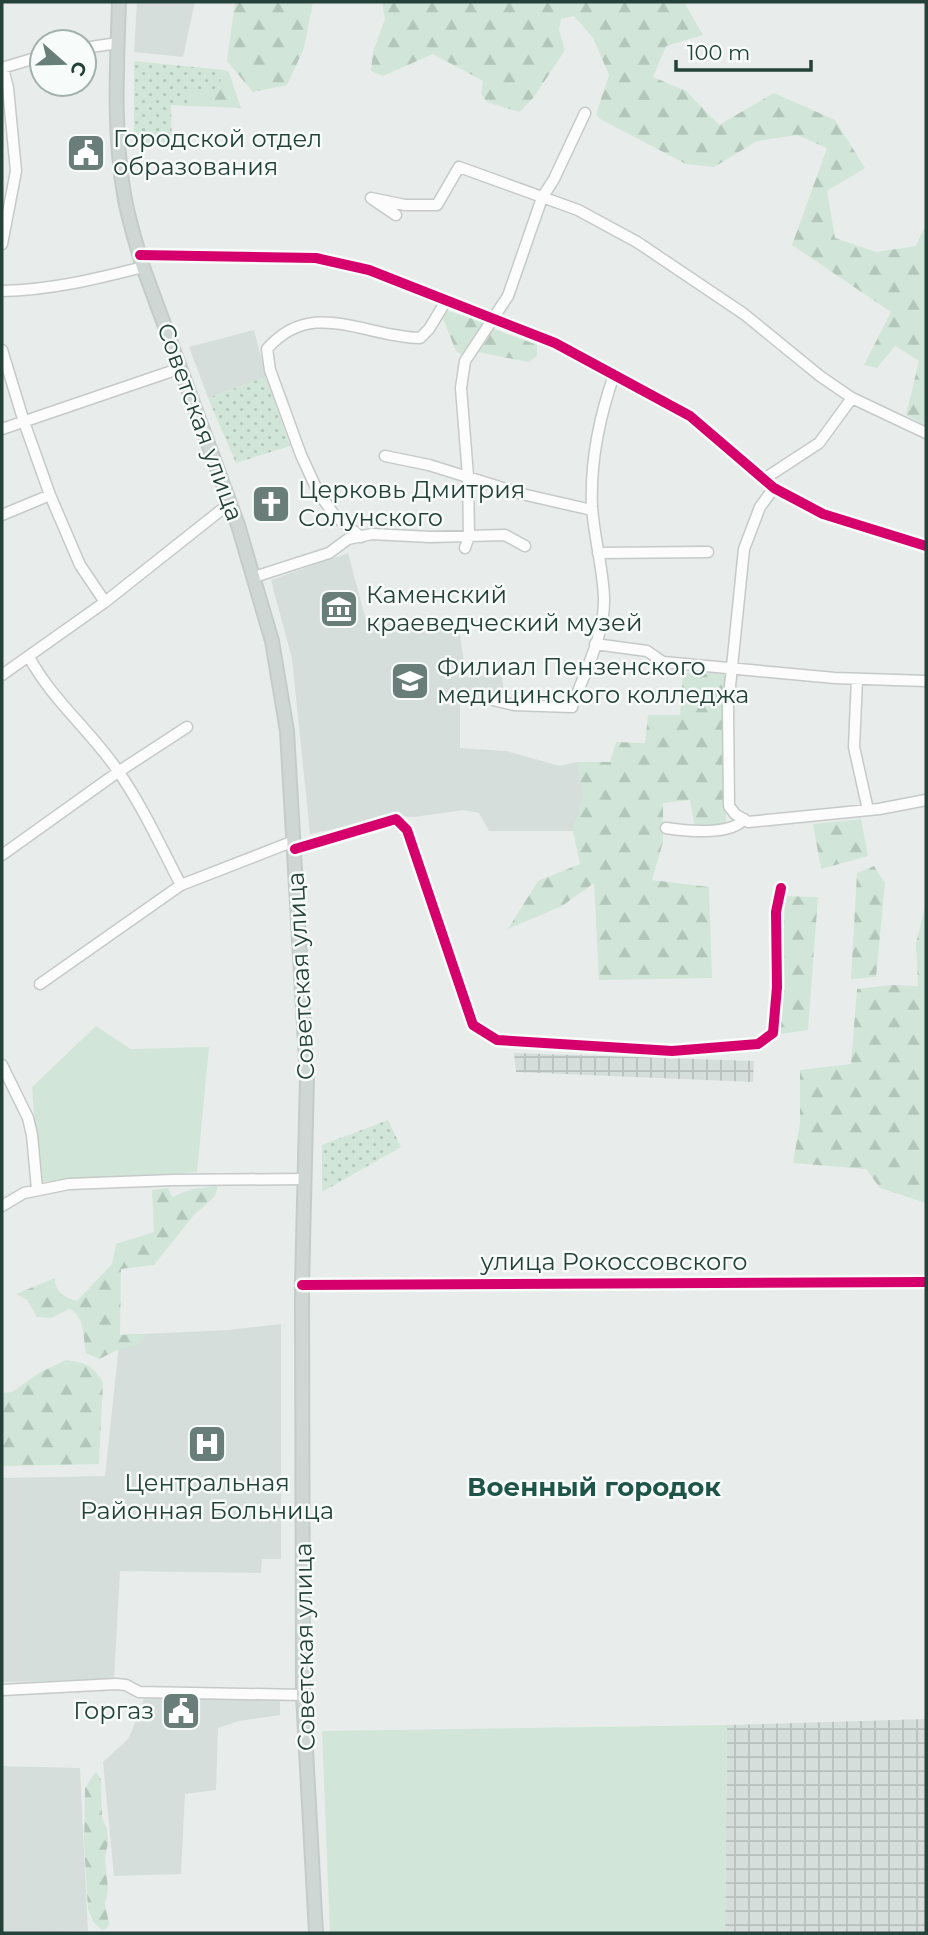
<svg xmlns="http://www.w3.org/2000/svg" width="928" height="1935" font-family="Montserrat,sans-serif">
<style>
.built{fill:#d6dedb}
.industrial{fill:url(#industrial-grid)}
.green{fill:url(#green-dots)}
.forest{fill:url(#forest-firs)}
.pitch{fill:#d1e6d8}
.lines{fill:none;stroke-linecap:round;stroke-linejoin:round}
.minor-casing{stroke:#c5cac8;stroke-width:13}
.major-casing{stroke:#c3ccc9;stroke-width:16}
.minor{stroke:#fcfcfc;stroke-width:10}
.major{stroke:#cfd7d5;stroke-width:12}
.cycleway-casing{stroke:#f7fbf9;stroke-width:15}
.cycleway{stroke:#d6006c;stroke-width:10}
.labels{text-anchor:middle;stroke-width:5;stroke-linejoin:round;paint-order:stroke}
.poi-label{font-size:24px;fill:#24423a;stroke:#f7fbf9;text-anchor:start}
.street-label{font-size:24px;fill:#24423a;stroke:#f7fbf9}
.neighbourhood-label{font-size:26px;font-weight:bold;fill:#1f5548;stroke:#f7fbf9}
</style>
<defs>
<pattern id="industrial-grid" width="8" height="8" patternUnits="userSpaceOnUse" patternTransform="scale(1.75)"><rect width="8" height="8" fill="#d6dedb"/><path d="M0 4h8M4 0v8" fill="none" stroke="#b8c0bd"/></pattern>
<pattern id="green-dots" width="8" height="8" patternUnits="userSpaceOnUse" patternTransform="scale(1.75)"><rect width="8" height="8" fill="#d1e6d8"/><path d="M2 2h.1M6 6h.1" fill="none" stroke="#b3c6ba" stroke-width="1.8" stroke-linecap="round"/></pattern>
<pattern id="forest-firs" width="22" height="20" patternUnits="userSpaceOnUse" patternTransform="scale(1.75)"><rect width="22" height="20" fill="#d1e6d8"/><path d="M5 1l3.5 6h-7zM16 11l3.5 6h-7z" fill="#b3c6ba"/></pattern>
</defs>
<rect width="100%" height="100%" fill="#e8edeb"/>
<path class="built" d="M137 2H195L183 57 134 52Z
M254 330 266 377 208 398 189 347Z
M348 553 367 624 458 621 466 677 502 675 504 698 460 700V748L506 751 560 766 577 762 584 795 573 831H489L479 813 464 810 414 817 395 816 310 834 292 659 271 580Z
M281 1324V1559H262L261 1573 120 1571 114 1680 2 1682V1478L105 1476 120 1335 228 1330Z
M280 1698V1715L239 1721 218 1728 216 1790 185 1794 181 1874 114 1876 103 1762 129 1738 144 1699Z
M2 1766 80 1768 88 1931 2 1933Z"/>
<path class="industrial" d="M514 1053 754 1061 753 1082 516 1072Z
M926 1719V1933H725L727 1725Z"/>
<path class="green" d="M134 61 224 70 218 89H191L190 106 171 105 172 145 134 146Z
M266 377 290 446 236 463 208 398Z
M388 1120 401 1147 322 1192V1145Z"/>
<path class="forest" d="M235 2H313L304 48 287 85 253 92 227 61Z
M382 2H684L703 35 666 46 653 77 686 91 719 125 774 93 835 120 865 168 827 191 835 238 876 252 916 246 926 224 925 425 906 415 919 361 895 346 877 368 864 365 891 312 792 245 827 148 797 135 757 141 714 167 686 164 600 119 596 114 609 75 593 38 574 16 561 19 559 30 565 50 534 97 519 112 487 102 481 94 483 81 433 54 383 76 371 71 373 52 385 19Z
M224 70 229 72 241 108 190 106 191 89H218Z
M448 311 486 323 464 356 456 351 442 316Z
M494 329 537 345V356L528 362 478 352Z
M683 673H727L726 826 695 828 690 800 663 803V842L652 880 709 887 712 978 599 980 594 883 562 906 508 929 538 881 580 864 573 831 583 795 577 762H610L616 742 645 743 648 715H680Z
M861 819 868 856 821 869 813 824Z
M874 866 885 883 876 977 851 979 857 873Z
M785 896 818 897 808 1030 780 1034Z
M926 904V1203L880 1188 866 1169 793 1163 800 1123V1070L851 1064 857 989 891 985 918 986 916 943Z
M218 1186 215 1196 194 1215 154 1265 121 1269 120 1335 146 1334 144 1339 137 1345 117 1350 99 1359 86 1353C83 1338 85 1315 69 1309L51 1318 37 1317 27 1300 16 1294 55 1278C54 1292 66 1298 77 1301L112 1264 116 1244 154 1232 152 1190 168 1188 172 1197 192 1189Z
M66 1360C86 1363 92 1364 103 1382L99 1464 2 1466V1393L12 1392 39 1373Z
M96 1771 101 1780 102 1818 107 1829 108 1842 105 1859 108 1889 105 1904 109 1924 107 1928 102 1930 94 1923 88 1909 84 1842 85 1788Z"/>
<path class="pitch" d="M96 1026 131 1049 209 1047 197 1172 39 1182 32 1087Z
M727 1725 725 1933H330L322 1731Z"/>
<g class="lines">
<g class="minor-casing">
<path id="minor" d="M84 48 118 43
M2 68 42 56
M396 215 371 198 405 205H437L459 167 578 210 637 242 744 314 820 376 852 398 926 433
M2 244 16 171 8 88 3 68
M140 255 316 258 369 270 555 343 690 416 774 488 823 514 926 546
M2 291C51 290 96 279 143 267
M2 350 24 422 50 495 80 565 105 602
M2 429 181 368
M385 456 429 465 522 494 592 510
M764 479 819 443 852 398
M774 488 760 507 744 549 728 706 729 806 735 814 748 822 879 809 926 800
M2 515 50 495
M361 537 335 516 318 492 301 455 270 370 267 349C312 297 364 337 420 338L429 329 446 301
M465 548 469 536 468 476 461 388 465 361 508 296 542 198 554 179 585 113
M598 553 708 552
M254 577 329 553 348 539 372 534 430 537 505 535 525 546
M595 644 647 651 663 662 835 678 926 681
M29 657C52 700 91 731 118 771 143 807 161 847 181 885
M2 675 105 602 230 503
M857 679 854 747 868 810
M493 700 514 705 572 707C584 673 605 635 604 598 603 568 594 537 592 507 590 461 599 418 614 375
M666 828C685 831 731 836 744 819
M295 849 396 819 407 830 473 1025 497 1040 672 1051 758 1044 773 1033 777 987 776 912 781 888
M2 855 118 772 187 727
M40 984 181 885 294 841
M2 1065 28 1118 32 1135 37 1189
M2 1206 24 1193 69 1184 173 1180 305 1179
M302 1285 926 1282
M2 1690 116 1684 126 1685 139 1692 303 1695"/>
</g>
<g class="major-casing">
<path id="major" d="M119 2C117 65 113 131 124 194 128 219 136 243 143 267L238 525 272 641 287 731 307 1078 302 1285 303 1695 316 1933"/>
</g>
<use href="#minor" class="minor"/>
<use href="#major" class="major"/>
<g class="cycleway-casing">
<path id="cycleway" d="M140 255 316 258 369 270 555 343 690 416 774 488 823 514 926 546
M295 849 396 819 407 830 473 1025 497 1040 672 1051 758 1044 773 1033 777 987 776 912 781 888
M302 1285 926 1282"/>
</g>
<use href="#cycleway" class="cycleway"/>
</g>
<defs>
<g id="civic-square" transform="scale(2.0125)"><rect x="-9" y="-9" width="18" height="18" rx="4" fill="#697e78" stroke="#f7fbf9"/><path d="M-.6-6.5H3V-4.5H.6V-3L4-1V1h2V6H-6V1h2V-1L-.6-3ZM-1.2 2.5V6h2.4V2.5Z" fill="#fff"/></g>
<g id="church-square" transform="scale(2.0125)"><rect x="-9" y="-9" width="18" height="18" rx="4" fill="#697e78" stroke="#f7fbf9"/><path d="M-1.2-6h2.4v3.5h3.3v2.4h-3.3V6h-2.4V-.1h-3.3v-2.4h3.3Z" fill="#fff"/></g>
<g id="museum-square" transform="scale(2.0125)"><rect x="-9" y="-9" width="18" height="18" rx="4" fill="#697e78" stroke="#f7fbf9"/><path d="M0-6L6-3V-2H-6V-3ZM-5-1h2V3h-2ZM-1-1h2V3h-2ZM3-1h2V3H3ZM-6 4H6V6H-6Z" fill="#fff"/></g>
<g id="university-square" transform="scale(2.0125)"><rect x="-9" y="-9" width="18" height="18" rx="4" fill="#697e78" stroke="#f7fbf9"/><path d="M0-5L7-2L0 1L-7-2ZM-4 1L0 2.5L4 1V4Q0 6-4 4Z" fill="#fff"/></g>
<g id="hospital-square" transform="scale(2.0125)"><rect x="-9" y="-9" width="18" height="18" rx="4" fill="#697e78" stroke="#f7fbf9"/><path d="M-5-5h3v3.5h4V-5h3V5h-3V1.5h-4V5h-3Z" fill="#fff"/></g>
</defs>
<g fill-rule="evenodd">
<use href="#civic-square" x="86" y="153"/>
<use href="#church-square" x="271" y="504"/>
<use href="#museum-square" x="339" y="609"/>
<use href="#university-square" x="410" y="681"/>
<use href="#hospital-square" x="207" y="1444"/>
<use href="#civic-square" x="181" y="1711"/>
</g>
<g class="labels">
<g class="poi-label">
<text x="113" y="147">Городской отдел<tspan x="113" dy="28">образования</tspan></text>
<text x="298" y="498">Церковь Дмитрия<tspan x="298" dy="28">Солунского</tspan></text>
<text x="366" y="603">Каменский<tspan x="366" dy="28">краеведческий музей</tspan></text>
<text x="437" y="675">Филиал Пензенского<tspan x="437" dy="28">медицинского колледжа</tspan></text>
<text x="207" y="1491" text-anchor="middle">Центральная<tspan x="207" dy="28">Районная Больница</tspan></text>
<text x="154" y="1719" text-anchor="end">Горгаз</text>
</g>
<g class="street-label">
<text transform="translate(200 422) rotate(70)" y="8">Советская улица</text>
<text transform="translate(301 976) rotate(-93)" y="8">Советская улица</text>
<text x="614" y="1270">улица Рокоссовского</text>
<text transform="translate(305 1647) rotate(-91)" y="8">Советская улица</text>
</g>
<g class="neighbourhood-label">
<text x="594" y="1496">Военный городок</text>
</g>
</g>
<rect width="928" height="1935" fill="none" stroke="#24423a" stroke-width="7"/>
<g transform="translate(63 63) rotate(110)"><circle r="33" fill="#f7fbf9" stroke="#a3b1ad" stroke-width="2"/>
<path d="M0-5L12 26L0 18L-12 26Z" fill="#697e78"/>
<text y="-10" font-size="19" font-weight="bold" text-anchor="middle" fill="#24423a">С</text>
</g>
<path d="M676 60v10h135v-10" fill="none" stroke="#24423a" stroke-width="3.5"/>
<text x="687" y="60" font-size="21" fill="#24423a" stroke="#f7fbf9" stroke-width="5" paint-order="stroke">100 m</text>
</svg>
